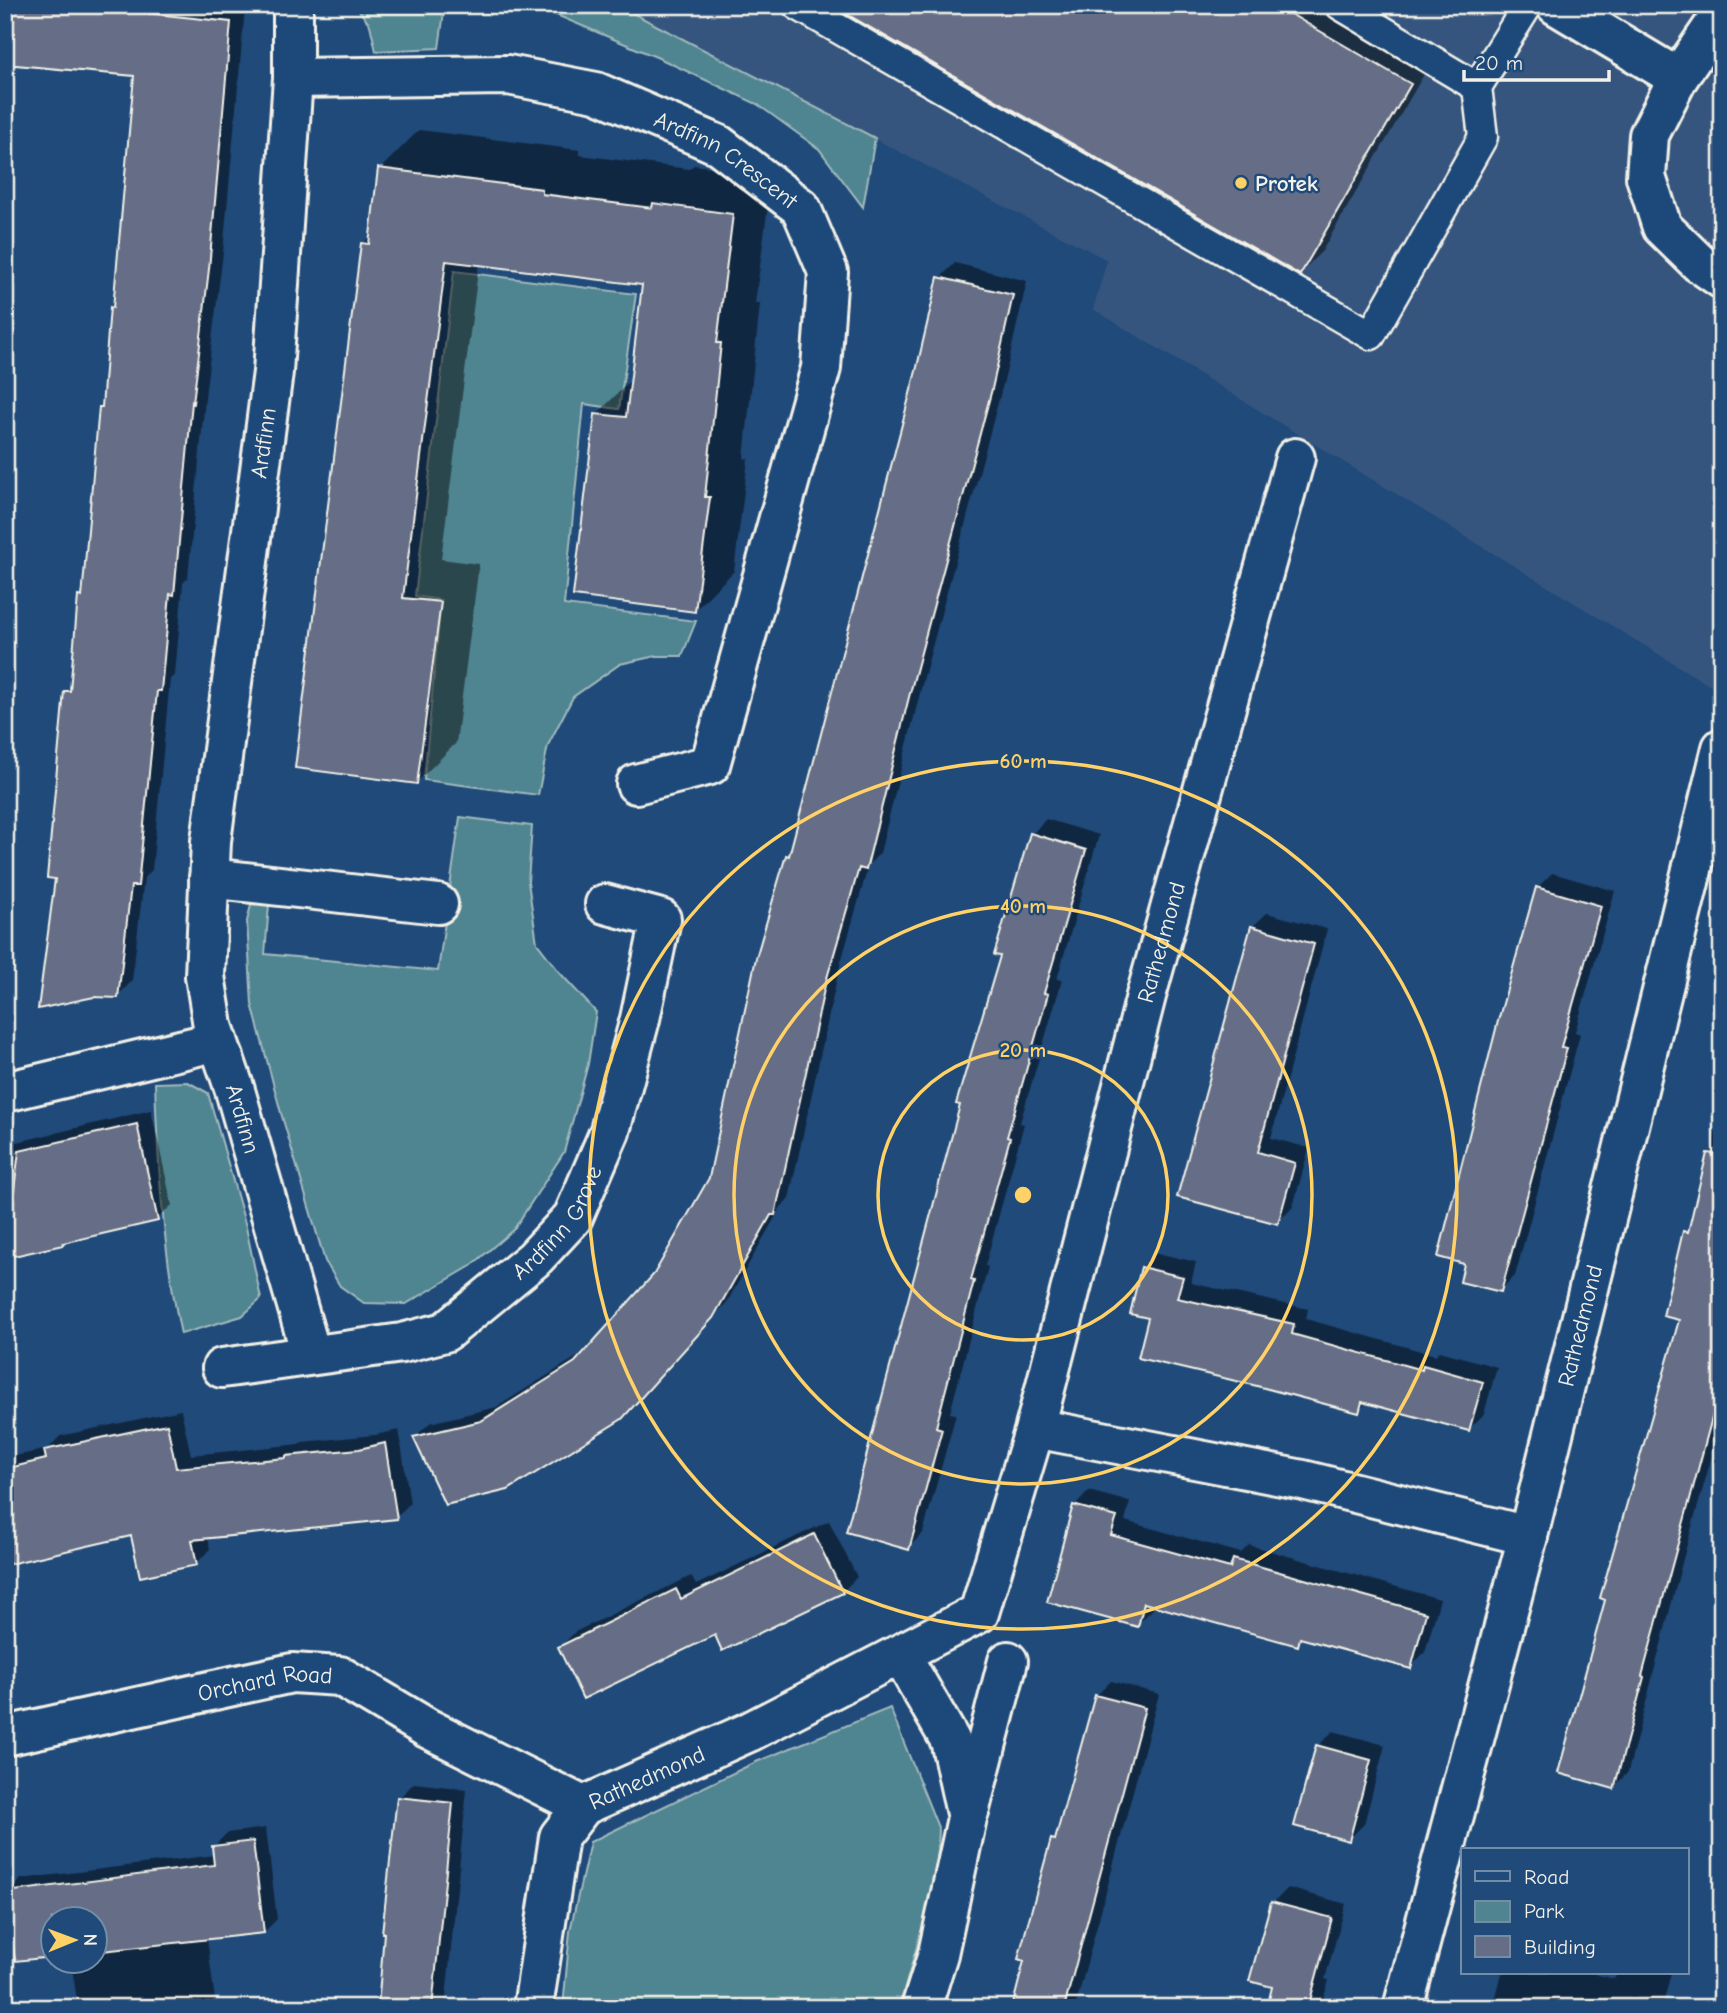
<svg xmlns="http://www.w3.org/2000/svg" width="1727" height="2013" font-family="'Comic Neue',sans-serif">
	<rect width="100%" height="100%" fill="#1f4a7a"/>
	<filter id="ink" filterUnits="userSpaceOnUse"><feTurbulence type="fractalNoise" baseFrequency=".0143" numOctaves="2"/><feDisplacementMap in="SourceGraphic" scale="14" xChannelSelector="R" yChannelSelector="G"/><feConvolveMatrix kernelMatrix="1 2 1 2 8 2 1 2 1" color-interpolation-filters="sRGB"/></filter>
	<g filter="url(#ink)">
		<path fill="#34557e" d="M 617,5 L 1722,5 L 1722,693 L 1093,309 L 1107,260 Z"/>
		<path fill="#508491" stroke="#a2babc" stroke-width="2" d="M 355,5 L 617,5 L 875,138 L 863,207 L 819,149 L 757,104 L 661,59 L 554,14 L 444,12 L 439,48 L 376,51 L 370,25 Z
			M 454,271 L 636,294 L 619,409 L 584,404 L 564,605 L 696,621 L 682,656 L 656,656 L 620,664 L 573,697 L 548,745 L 538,795 L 424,780 L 441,600 L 415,596 Z
			M 460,817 L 532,826 L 528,882 L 537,943 L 561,974 L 596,1012 L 588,1064 L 564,1152 L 514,1229 L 471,1266 L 406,1304 L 364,1303 L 340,1286 L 325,1261 L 281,1113 L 252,1004 L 247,921 L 252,901 L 269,905 L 265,954 L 438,971 Z
			M 188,1082 L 208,1093 L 246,1227 L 261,1299 L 242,1316 L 181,1334 C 163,1252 158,1166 155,1083 Z
			M 890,1708 L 939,1830 L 936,1880 L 899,2008 L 563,2008 L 570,1931 L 590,1842 L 756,1762 Z"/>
		<path fill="#0007" d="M 5,5 L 221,5 L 245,8 L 223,253 L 206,388 L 188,578 L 183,583 L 175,675 L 170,679 L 152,870 L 144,878 L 132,981 L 117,996 L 57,877 L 66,692 L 72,686 L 79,597 L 84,592 L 101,407 L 104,404 L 112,308 L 115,305 L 136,75 L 5,62 Z
			M 832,5 L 1334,5 L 1431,62 L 1322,251 L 1300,273 Z
			M 419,130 L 580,150 L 580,155 L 689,169 L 694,165 L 772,175 L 755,304 L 760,304 L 744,458 L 748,459 L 734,571 L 695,610 L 597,414 L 632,379 L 644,284 L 479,263 L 441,559 L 479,564 L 456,743 L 417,782 L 363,244 L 371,235 L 380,169 Z
			M 955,263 L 1027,281 L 1006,373 L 923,681 L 880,853 L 869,864 L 839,969 L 789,1199 L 781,1207 L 727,1302 L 636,1402 L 415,1437 L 430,1423 L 497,1407 L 588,1350 L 656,1275 L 710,1178 L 788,856 L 792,853 L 919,368 L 940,278 Z
			M 1046,819 L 1099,835 L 1057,979 L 1062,980 L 1020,1123 L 1024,1124 L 985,1266 L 988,1267 L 950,1413 L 956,1414 L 923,1533 L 908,1548 L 1002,955 L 1032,834 Z
			M 1552,873 L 1615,891 L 1575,1032 L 1580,1034 L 1515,1276 L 1500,1290 L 1466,1262 L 1537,888 Z
			M 1267,913 L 1327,929 L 1271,1138 L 1309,1148 L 1293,1207 L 1278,1222 L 1179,1195 L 1252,927 Z
			M 5,997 L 10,1019 L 5,1023 Z
			M 1722,1107 L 1722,1420 L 1683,1559 L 1628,1772 L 1614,1787 L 1682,1319 L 1685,1232 L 1692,1225 Z
			M 151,1110 L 172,1205 L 157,1219 L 66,1240 L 62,1244 L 5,1258 L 5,1145 Z
			M 1157,1253 L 1196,1262 L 1191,1283 L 1308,1309 L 1306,1319 L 1435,1355 L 1440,1351 L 1497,1367 L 1484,1414 L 1469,1429 L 1368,1401 L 1358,1412 L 1150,1317 L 1142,1268 Z
			M 181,1410 L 191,1455 L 300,1444 L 302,1442 L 375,1435 L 399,1430 L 410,1503 L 396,1518 L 208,1537 L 210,1549 L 196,1564 L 133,1534 L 5,1563 L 5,1462 L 10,1457 L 48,1449 L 60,1436 Z
			M 1089,1491 L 1130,1502 L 1125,1521 L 1241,1553 L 1249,1545 L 1440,1599 L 1425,1652 L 1410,1667 L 1304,1637 L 1297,1644 L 1154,1604 L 1152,1610 L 1137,1625 L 1075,1506 Z
			M 829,1521 L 857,1577 L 842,1592 L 560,1647 L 575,1632 L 691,1576 L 696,1585 Z
			M 1111,1681 L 1159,1694 L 1075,2008 L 1013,2008 L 1052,1840 L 1059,1833 L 1096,1696 Z
			M 1333,1731 L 1385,1745 L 1364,1824 L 1349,1839 L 1318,1746 Z
			M 414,1783 L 467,1789 L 445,2008 L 379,2008 L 399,1798 Z
			M 266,1828 L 277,1919 L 264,1932 L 207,1938 L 216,2008 L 78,2008 L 71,1960 L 94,1960 L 94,1918 L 52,1918 L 52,1955 L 16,1959 L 8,1892 L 21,1879 L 215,1855 L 214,1846 L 227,1833 Z
			M 1288,1888 L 1346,1904 L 1325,1979 L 1329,1980 L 1321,2008 L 1269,2008 L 1274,1986 L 1273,1903 Z
			M 1502,1973 L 1591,1973 L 1614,1979 L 1618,1973 L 1671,1973 L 1662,2008 L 1493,2008 Z"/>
		<path fill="#656e86" stroke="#f4f1e8" stroke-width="2" d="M 8,5 L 70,5 L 231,22 L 209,269 L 193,403 L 192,402 L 174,595 L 170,594 L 161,691 L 157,691 L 138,886 L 131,886 L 118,998 L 94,997 L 38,1009 L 55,879 L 47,878 L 64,691 L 70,691 L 78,596 L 82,597 L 99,407 L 102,407 L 110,307 L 113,308 L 134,76 L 5,64 Z
			M 831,5 L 1275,5 L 1411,84 L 1300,275 Z
			M 378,168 L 542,189 L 542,194 L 652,208 L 653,203 L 733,214 L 717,343 L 721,343 L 705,497 L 710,497 L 695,612 L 573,596 L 595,414 L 626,417 L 642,285 L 446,261 L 403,598 L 441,602 L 417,784 L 295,768 L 361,243 L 369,244 Z
			M 938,277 L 1013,295 L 992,389 L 909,697 L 866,870 L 859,868 L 825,985 L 775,1215 L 771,1215 L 713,1318 L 622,1419 L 508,1490 L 445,1505 L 413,1437 L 481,1421 L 575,1362 L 654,1274 L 709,1178 L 756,958 L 786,855 L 789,856 L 806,791 L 917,367 Z
			M 1030,833 L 1086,850 L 1044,993 L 1048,994 L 1007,1137 L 1010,1138 L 971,1280 L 974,1281 L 936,1427 L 942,1429 L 909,1550 L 846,1532 L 960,1105 L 956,1104 L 1000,956 L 994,955 Z
			M 1536,887 L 1601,906 L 1561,1047 L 1567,1048 L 1501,1292 L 1460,1282 L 1464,1264 L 1438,1257 L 1498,1021 Z
			M 1251,926 L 1314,944 L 1258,1152 L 1295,1163 L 1278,1224 L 1177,1197 Z
			M 137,1124 L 158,1221 L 63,1243 L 63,1245 L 5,1258 L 19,1151 Z
			M 1707,1153 L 1722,1155 L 1722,1381 L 1642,1676 L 1644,1677 L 1614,1789 L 1558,1773 L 1605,1600 L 1600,1598 L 1679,1320 L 1663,1316 L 1683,1231 L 1688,1232 Z
			M 1141,1267 L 1183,1277 L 1177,1298 L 1294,1324 L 1292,1334 L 1422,1370 L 1423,1365 L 1483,1382 L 1469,1431 L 1362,1402 L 1359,1413 L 1253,1385 L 1138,1358 L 1148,1318 L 1130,1314 Z
			M 167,1424 L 176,1468 L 286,1458 L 286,1456 L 359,1449 L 385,1443 L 397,1519 L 192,1540 L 197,1565 L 140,1577 L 131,1536 L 5,1565 L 5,1469 L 46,1459 L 44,1450 Z
			M 1073,1505 L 1117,1517 L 1111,1535 L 1230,1568 L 1233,1559 L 1426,1613 L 1411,1669 L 1300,1638 L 1298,1646 L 1144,1603 L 1138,1627 L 1047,1602 Z
			M 814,1534 L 843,1593 L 722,1651 L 715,1635 L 583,1699 L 558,1647 L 676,1589 L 681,1599 Z
			M 1095,1695 L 1145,1708 L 1064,2008 L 1012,2008 L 1024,1961 L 1018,1959 L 1051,1839 L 1055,1840 Z
			M 1316,1745 L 1371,1760 L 1349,1841 L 1294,1826 Z
			M 397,1797 L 453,1803 L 432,2008 L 378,2008 L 384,1933 L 382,1933 Z
			M 253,1841 L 264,1933 L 94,1952 L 94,1919 L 52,1919 L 52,1957 L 15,1961 L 6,1892 L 214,1865 L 212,1846 Z
			M 1271,1902 L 1332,1918 L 1308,2008 L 1267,2008 L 1272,1987 L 1249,1981 Z"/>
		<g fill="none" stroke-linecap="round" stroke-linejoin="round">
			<g stroke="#f4f1e8" stroke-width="33">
				<path id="service" d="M 797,5 L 1371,335 L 1483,137 L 1477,87 L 1528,5
					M 1340,5 L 1477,87"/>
			</g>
			<g stroke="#f4f1e8" stroke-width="44">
				<g id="minor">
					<path id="s1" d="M 293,5 L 293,78 L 273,372 L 211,841 L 205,976 L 213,1026 L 234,1087 L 311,1354"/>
					<path d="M 1556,5 L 1678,78"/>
					<path d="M 1722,14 L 1678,78 L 1649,135 L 1646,177 L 1662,227 L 1699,263 L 1722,279"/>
					<path id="s2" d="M 293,78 L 508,75 L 596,92 L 719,145 L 801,208 L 828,272 L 821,368 L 710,765 L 636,784"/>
					<path d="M 209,878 L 438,904"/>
					<path d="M 5,1092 L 218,1041"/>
					<path id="s3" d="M 222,1368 L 402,1343 L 445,1332 L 534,1259 L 573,1217 L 610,1131 L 640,1019 L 661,919 L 605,904"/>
					<path d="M 1035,1428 L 1303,1480 L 1528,1536"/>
					<path d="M 901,1655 L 950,1740 L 967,1818 L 938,1954 L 921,2008"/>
					<path id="s4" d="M 5,1736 L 292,1673 L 340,1676 L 427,1728 L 583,1806"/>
					<path d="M 969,1812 L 1008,1661"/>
					<path id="s5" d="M 533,2008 L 559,1837 L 583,1806 L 749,1732 L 979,1613 L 1035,1428 L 1146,996 L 1295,458"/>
					<path id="s6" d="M 1403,2008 L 1528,1536 L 1722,748"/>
				</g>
			</g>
			<use href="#service" stroke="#1f4a7a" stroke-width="28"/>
			<use href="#minor" stroke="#1f4a7a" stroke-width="38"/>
		</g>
	</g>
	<g fill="none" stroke="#ffd166" stroke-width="3.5">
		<circle cx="1023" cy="1195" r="145"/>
		<circle cx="1023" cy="1195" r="289"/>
		<circle cx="1023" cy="1195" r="434"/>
	</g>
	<circle fill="#ffd166" stroke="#1f4a7a" stroke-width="2.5" cx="1241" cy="183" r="7"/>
	<g text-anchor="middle" stroke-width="5" stroke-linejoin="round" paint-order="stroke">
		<g font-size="23" fill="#f4f1e8" stroke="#1f4a7a">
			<text dy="8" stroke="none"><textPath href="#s2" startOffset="452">Ardfinn Crescent</textPath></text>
			<text transform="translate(263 443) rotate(-82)" y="8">Ardfinn</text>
			<text dy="8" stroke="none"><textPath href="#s5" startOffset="1348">Rathedmond</textPath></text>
			<text dy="8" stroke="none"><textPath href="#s1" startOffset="1124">Ardfinn</textPath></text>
			<text dy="8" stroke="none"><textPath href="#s3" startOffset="385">Ardfinn Grove</textPath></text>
			<text dy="8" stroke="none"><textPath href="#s6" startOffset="705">Rathedmond</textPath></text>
			<text dy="8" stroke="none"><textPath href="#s4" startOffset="266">Orchard Road</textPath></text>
			<text dy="8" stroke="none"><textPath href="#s5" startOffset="282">Rathedmond</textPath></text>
		</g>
		<g font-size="23" font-weight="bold" fill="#f4f1e8" stroke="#1f4a7a" text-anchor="start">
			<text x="1255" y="191">Protek</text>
		</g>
	</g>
	<circle cx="1023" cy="1195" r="10" fill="#ffd166" stroke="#1f4a7a" stroke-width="3.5"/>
	<g font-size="21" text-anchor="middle" font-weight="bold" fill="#ffd166" stroke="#1f4a7a" stroke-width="5" stroke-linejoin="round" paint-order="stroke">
		<text x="1023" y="768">60 m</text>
		<text x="1023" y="913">40 m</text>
		<text x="1023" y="1057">20 m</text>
	</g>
	<rect width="1727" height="2013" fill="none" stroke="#1f4a7a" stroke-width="28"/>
	<rect x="14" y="14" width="1699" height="1985" fill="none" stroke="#f4f1e8" stroke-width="2.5" filter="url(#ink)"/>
	<rect x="1461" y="1848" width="228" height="126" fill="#1f4a7a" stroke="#748da6" stroke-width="2"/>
	<rect x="1475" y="1871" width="35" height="10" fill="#1f4a7a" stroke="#748da6" stroke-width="2"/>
	<text x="1524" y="1884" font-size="21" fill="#f4f1e8">Road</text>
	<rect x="1475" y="1901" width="35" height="21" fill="#508491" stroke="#748da6" stroke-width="2"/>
	<text x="1524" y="1918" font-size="21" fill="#f4f1e8">Park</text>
	<rect x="1475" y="1936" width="35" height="21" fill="#656e86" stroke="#748da6" stroke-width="2"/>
	<text x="1524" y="1954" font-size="21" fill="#f4f1e8">Building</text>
	<g transform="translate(74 1940) rotate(89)"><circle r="33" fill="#1f4a7a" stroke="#748da6" stroke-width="2"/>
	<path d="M0-5L12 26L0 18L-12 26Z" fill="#ffd166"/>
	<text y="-10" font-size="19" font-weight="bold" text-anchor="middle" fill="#f4f1e8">N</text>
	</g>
	<path d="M1464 70v10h145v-10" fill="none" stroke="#f4f1e8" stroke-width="3.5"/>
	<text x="1475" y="70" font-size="21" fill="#f4f1e8" stroke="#1f4a7a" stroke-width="5" paint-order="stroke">20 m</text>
</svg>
